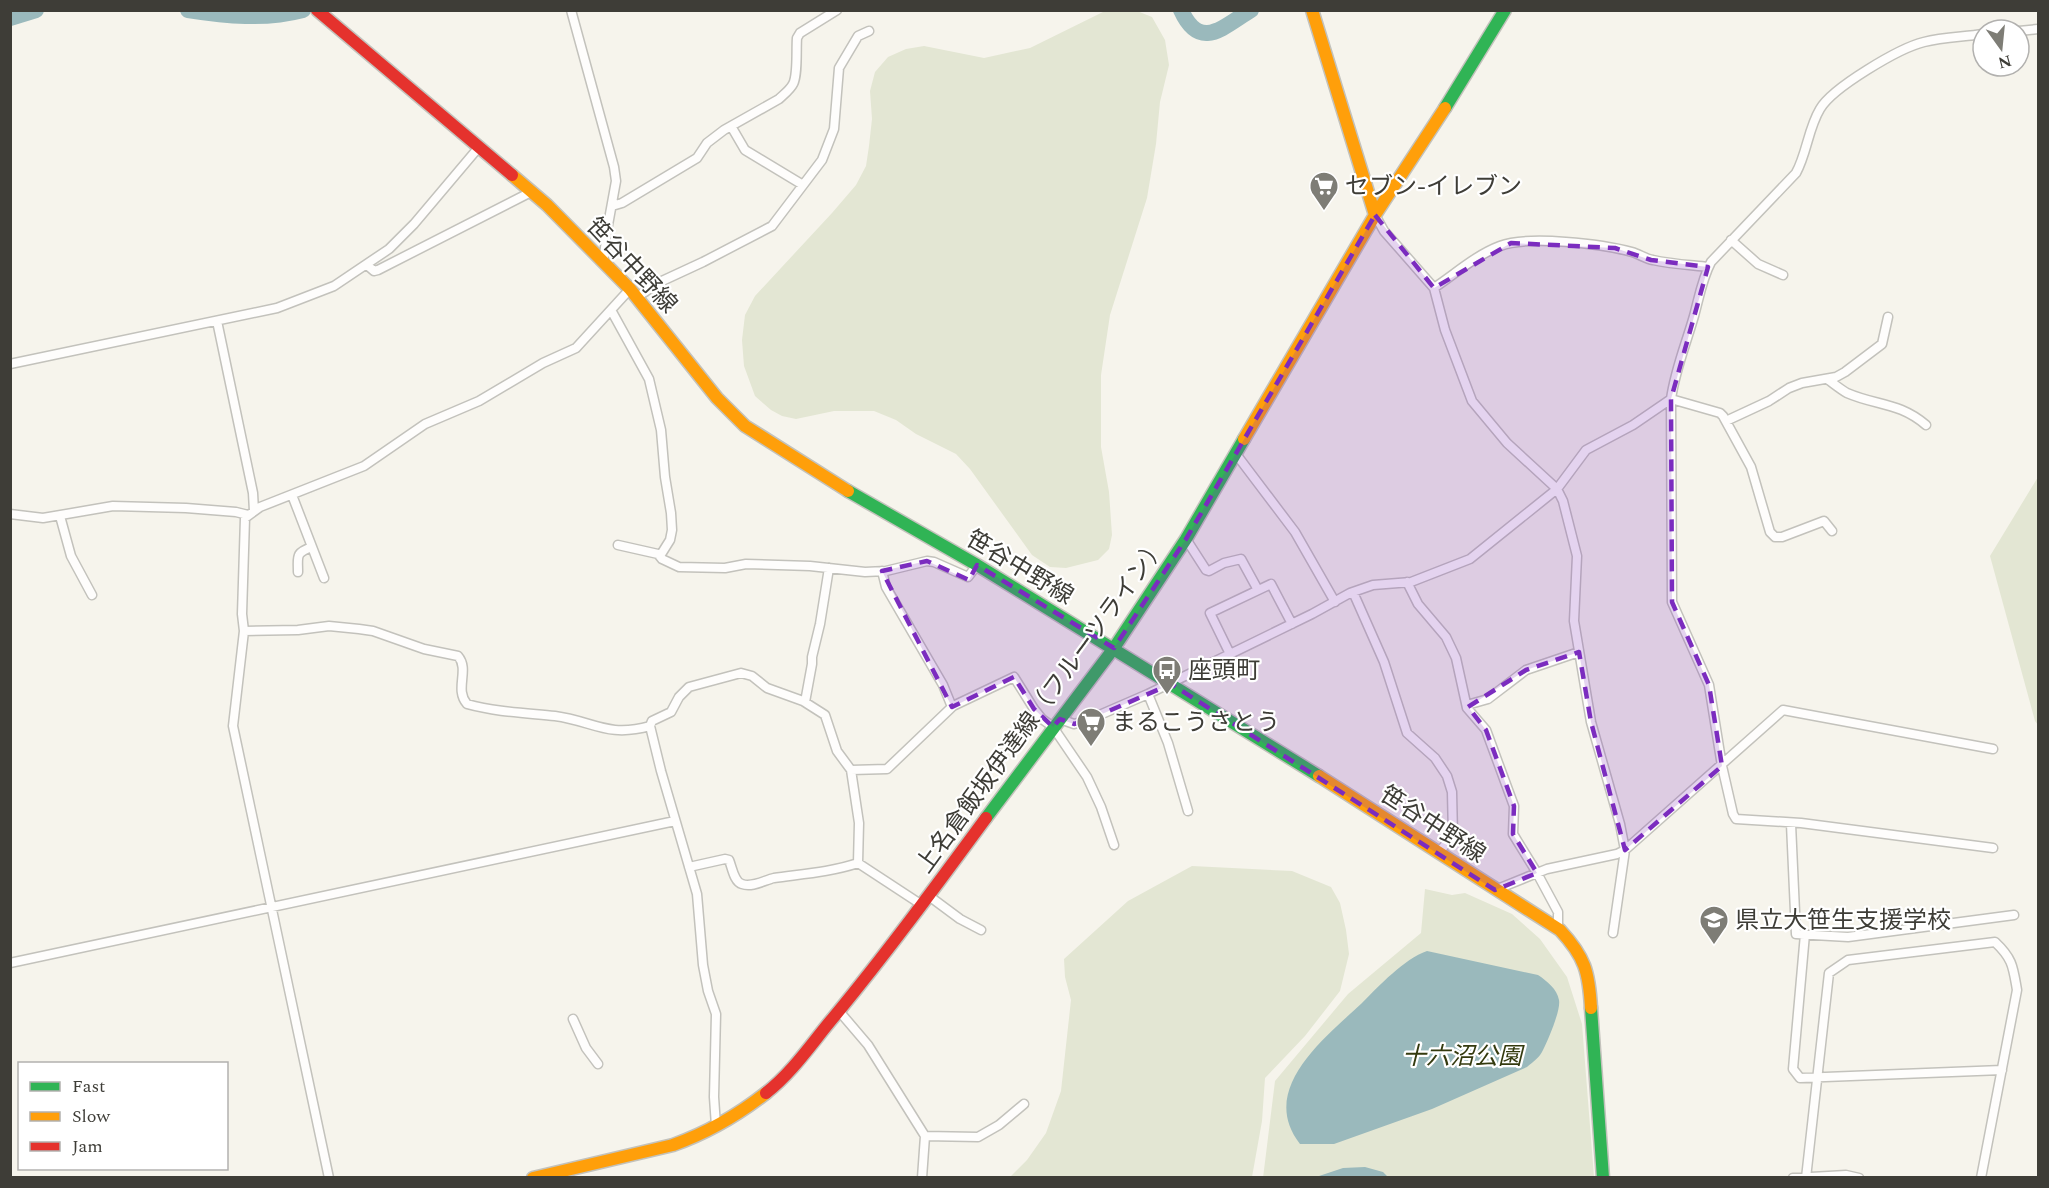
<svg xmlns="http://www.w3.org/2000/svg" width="2049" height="1188" font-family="Spectral,'Noto Sans JP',serif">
	<rect width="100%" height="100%" fill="#f6f4ec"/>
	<path fill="#e3e6d3" d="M 1105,11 L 1137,11 L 1152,17 L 1165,40 L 1169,65 L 1160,102 L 1156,144 L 1147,198 L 1110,315 L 1101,375 L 1101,447 L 1109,492 L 1112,535 L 1109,549 L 1098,560 L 1066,568 L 1050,567 L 1032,555 L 970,469 L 956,454 L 916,434 L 896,420 L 874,411 L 834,411 L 796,419 L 782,416 L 771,410 L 755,396 L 744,366 L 742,340 L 745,315 L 755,296 L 832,213 L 856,185 L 866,166 L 869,146 L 872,119 L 870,91 L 875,72 L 888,57 L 906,49 L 924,46 L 984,58 L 1030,48 Z
		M 2038,477 L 2038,725 L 2035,721 L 1990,556 Z
		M 1192,866 L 1292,871 L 1331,887 L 1340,903 L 1346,930 L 1349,954 L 1340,991 L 1305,1036 L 1265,1078 L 1262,1121 L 1252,1177 L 1010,1177 L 1027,1160 L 1046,1133 L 1061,1091 L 1071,1000 L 1065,977 L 1064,959 L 1128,901 Z
		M 1425,889 L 1452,895 L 1465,893 L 1512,914 L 1540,939 L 1567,977 L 1582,1024 L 1594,1177 L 1263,1178 L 1275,1081 L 1348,994 L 1421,933 Z"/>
	<path fill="#9ab9bc" d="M 1427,951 L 1538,975 C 1547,981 1557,989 1559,1000 C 1561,1010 1548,1040 1543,1050 C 1540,1057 1533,1062 1527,1067 L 1432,1109 L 1334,1144 L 1300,1144 C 1257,1089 1326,1037 1362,1003 C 1379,986 1404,959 1427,951 Z
		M 1365,1167 L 1383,1172 L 1388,1177 L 1316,1177 L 1343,1168 Z"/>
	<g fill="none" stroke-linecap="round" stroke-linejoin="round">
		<path stroke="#9ab9bc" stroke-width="16" d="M 188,10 C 226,16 265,20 303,10
			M 1181,10 C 1200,52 1223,27 1251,10
			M 10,18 L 36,10"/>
		<g stroke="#c3c2bc" stroke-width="11">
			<path id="street" d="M 571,10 L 614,167 L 616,181 L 608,225 L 603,263
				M 2019,31 L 2038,29
				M 731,126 L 745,150 L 803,185
				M 612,206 L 622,203 L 697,158 L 707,143 L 724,130 L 779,99 C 783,95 790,90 793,84 C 798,75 796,50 797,38 L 800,33 L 837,10
				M 1375,215 L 1384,231 L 1434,288 L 1445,330 L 1472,401 L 1507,443 L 1557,489 L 1563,501 L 1577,556 L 1574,621 L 1591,722 L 1620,824 L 1625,850 L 1613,933
				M 1731,240 L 1758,264 L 1783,275
				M 367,265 L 374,271 L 378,270 L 531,192
				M 1434,288 C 1455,274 1476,255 1500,246 C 1528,235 1603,244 1632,252 C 1639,254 1646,259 1653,260 C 1671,264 1690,265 1708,267
				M 637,297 L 662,281 L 703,262 L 772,226 L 822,160 L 834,129 L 839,68 L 858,36 L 869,31
				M 611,310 L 649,379 L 661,430 L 665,477 L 671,513 L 672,530 L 670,540 L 660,556
				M 217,321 L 253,493 L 254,511
				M 10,364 L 277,308 L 334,286 L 389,249 L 414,224 L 479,147
				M 1827,379 C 1833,383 1840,389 1847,393 C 1877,406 1899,402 1926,425
				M 1726,421 L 1769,401 L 1789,388 L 1802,383 L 1836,377 L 1845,372 L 1882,344 L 1888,317
				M 1236,454 L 1295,532 L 1335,602
				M 292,495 L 324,578
				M 10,514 L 43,518 L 113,506 L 186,508 L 236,512 L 248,515
				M 60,516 L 71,556 L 92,595
				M 1832,531 L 1824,521 L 1782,537 L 1775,537 L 1770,532 L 1751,467 L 1723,416 L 1720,413 L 1671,399 L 1672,602 L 1709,685 L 1722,766 L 1733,814 L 1736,819 L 1801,823 L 1993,848
				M 1186,539 L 1206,570 L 1209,571 L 1224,563 L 1241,559 L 1258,590
				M 618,545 L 658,554 L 662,559 L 679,567 L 725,568 L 746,564 L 810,566 L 865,572 L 886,571 L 927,561 L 934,562 L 968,577 L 977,565
				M 882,571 L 886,587 L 943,685 L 952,707
				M 298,572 C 298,556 295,553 312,547
				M 1407,582 L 1418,604 L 1446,637 L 1456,658 L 1467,708 L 1486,730 L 1514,806 L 1513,834 L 1537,873 L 1558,912 L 1558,929
				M 1353,592 L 1384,662 L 1407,733 L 1435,758 L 1447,776 L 1452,792 L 1453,836 L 1439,852
				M 244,631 L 298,630 L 329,626 L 359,629 L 373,631 L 424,649 L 458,656 C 470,670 454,689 467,704 C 496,712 525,713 555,716 C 593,721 607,738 650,726 L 661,771 L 697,894 L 703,965 L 708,991 L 716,1014 L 714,1097 L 716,1126
				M 1230,654 L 1210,613 L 1271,584 L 1292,624
				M 1148,694 L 1168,743 L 1188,811
				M 805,702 L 812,664 L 812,657 L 820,624 L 829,568
				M 1467,705 L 1488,699 L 1526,670 L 1579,652
				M 1060,719 L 1074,724 L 1088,720 L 1148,694 L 1312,614 L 1350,593 L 1373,585 L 1411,582 L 1470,559 L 1557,489 L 1586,450 L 1633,425 L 1671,399 C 1675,370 1686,344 1694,316 C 1699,298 1702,279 1711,262 L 1796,173 C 1807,153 1808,129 1820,109 C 1832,88 1899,48 1924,42 C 1943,37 1963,37 1983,34
				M 650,726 L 652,721 L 671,712 L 679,697 L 689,687 L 741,673 L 752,676 L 767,688 L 803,701 L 825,715 L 837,751 L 851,770 L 859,823 L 858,863 C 831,872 802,874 774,878 C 765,880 752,888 742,884 C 734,882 732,867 729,860 L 725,859 L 689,867
				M 851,770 L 887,769 L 953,706 L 1014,677 L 1034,709 L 1042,719 L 1053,727 L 1087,777 L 1101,807 L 1114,845
				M 1791,824 L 1796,934 L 1848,937 L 2014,915
				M 858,863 L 922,905
				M 1495,890 L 1547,869 L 1617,854 L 1625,850 L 1783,710 L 1993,749
				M 929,896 L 960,919 L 981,930
				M 1805,934 L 1793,1069 L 1800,1078 L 2002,1070
				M 10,963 L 675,821
				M 839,1011 L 868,1045 L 925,1136 L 978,1137 L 999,1125 L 1024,1104
				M 573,1019 L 586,1048 L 598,1064
				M 329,1178 L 233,726 L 244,631 L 242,614 L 245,518 L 260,507 L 364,466 L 425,424 L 479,401 L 543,363 L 576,348 L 630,289
				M 922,1178 L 925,1136
				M 1793,1178 L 1846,1175 L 1859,1178
				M 1806,1178 L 1829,973 L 1848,960 L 1995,942 C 2013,959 2013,967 2017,990 L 1981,1178"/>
		</g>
		<g stroke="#c3c2bc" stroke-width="15">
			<path id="fast" d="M 1445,108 L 1505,10
				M 848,491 L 977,565 L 1319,776
				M 986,818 L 1114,648 L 1186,539 L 1244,439
				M 1591,1008 L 1603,1178"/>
		</g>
		<g stroke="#c3c2bc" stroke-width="15">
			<path id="slow" d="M 1312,10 L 1375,215
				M 512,175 L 547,205 L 630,289 L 717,398 L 745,426 L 848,491
				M 1244,439 L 1375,215 L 1445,108
				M 1319,776 L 1560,930 C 1585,957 1589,972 1591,1008
				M 533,1178 L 673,1145 C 707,1133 738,1115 766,1093"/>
		</g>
		<g stroke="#c3c2bc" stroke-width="15">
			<path id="jam" d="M 317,10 L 512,175
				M 766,1093 C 792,1073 812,1043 833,1018 C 886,954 936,886 986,818"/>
		</g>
		<use href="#street" stroke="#fefdfc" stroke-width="8"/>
		<use href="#fast" stroke="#30b455" stroke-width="12"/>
		<use href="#slow" stroke="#ff9f0a" stroke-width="12"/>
		<use href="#jam" stroke="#e5322d" stroke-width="12"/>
	</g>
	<path fill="#7b2cbf" fill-opacity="0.2" stroke="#7b2cbf" stroke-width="4.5" stroke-dasharray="12 8" stroke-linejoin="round" d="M 1375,215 L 1434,288 L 1511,243 L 1615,248 L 1651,260 L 1708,267 L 1671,399 L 1672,602 L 1709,685 L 1722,766 L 1625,850 L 1591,722 L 1579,652 L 1526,670 L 1468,707 L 1486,730 L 1514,806 L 1513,834 L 1537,873 L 1495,890 L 1171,684 L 1088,720 L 1074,724 L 1060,719 L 1053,727 L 1034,709 L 1014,677 L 952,707 L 882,571 L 927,561 L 969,580 L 977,565 L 1114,648 L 1186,539 Z"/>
	<defs>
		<g id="supermarket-pin" transform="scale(1.5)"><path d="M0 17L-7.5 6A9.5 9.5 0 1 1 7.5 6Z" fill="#7e7d76" stroke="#fff"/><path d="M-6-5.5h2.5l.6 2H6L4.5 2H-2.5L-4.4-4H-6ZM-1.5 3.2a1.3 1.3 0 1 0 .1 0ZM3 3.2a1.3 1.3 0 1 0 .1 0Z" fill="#fff"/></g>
		<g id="bus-pin" transform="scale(1.5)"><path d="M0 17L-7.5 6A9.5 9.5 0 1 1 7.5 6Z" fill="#7e7d76" stroke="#fff"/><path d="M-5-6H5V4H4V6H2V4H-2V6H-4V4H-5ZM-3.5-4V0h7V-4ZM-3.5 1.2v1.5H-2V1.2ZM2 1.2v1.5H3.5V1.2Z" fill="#fff"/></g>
		<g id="school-pin" transform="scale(1.5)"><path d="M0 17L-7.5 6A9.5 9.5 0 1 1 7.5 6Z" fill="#7e7d76" stroke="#fff"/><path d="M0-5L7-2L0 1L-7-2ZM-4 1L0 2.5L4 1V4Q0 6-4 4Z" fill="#fff"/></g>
	</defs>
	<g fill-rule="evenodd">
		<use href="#supermarket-pin" x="1324" y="186"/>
		<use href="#bus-pin" x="1167" y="670"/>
		<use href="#supermarket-pin" x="1091" y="722"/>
		<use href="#school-pin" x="1714" y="920"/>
	</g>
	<g text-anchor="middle" stroke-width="4.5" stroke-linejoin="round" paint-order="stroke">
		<g font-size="24" fill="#3e3d37" stroke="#fff" text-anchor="start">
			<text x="1345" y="194">セブン-イレブン</text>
			<text x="1188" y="678">座頭町</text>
			<text x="1112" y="730">まるこうさとう</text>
			<text x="1735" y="928">県立大笹生支援学校</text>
		</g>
		<g font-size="24" fill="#3e3d37" stroke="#fff">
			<text transform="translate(632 265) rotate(47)" y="8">笹谷中野線</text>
			<text transform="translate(1020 567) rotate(31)" y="8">笹谷中野線</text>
			<text transform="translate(1041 705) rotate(-54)" y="8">上名倉飯坂伊達線（フルーツライン）</text>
			<text transform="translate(1433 824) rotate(33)" y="8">笹谷中野線</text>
		</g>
		<g font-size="24" font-style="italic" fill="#343a0e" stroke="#fff">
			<text x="1462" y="1064">十六沼公園</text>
		</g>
	</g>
	<rect width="2049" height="1188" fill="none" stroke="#3e3d37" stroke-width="24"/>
	<rect x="18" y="1062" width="210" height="108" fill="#ffffff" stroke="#b2b1af" stroke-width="1.5"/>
	<rect x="30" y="1082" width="30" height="9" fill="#30b455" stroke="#b2b1af" stroke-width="1.5"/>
	<text x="72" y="1092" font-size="18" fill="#3e3d37">Fast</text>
	<rect x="30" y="1112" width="30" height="9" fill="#ff9f0a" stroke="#b2b1af" stroke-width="1.5"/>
	<text x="72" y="1122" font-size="18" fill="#3e3d37">Slow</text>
	<rect x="30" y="1142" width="30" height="9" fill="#e5322d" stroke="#b2b1af" stroke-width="1.5"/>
	<text x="72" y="1152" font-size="18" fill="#3e3d37">Jam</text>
	<g transform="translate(2001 48) rotate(165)"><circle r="28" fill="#ffffff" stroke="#b2b1af" stroke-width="1.5"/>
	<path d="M0-4.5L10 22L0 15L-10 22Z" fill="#7e7d76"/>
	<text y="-9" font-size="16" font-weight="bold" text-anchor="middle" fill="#3e3d37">N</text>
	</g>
</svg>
